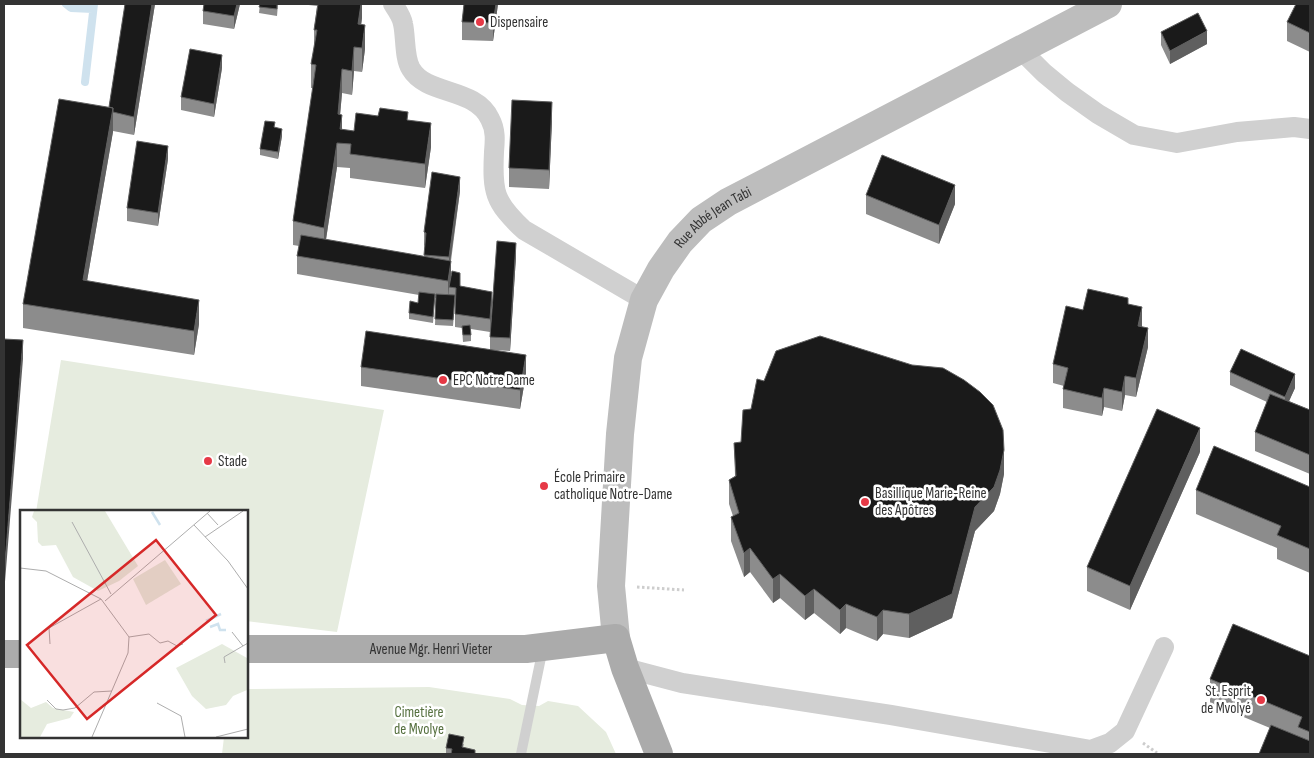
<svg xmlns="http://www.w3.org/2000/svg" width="1314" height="758" font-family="'Sofia Sans Condensed',sans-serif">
	<rect width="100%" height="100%" fill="#fff"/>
	<path fill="#e6ecdf" d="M 61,360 L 384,410 L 337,632 L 246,621 L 246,512 L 36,512 Z
		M 429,687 L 510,699 L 522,705 L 539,706 L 548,701 L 578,706 L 606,732 L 616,754 L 222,754 L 224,737 L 246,737 L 246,689 Z"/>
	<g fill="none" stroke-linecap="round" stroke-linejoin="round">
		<path stroke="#cfe2ee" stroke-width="8" d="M 66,4 L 71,8 L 93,9
			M 85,82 L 94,4"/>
		<path stroke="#cdcdcd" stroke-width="3" stroke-dasharray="2.5 2.5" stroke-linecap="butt" d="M 637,587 L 684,590
			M 1143,743 L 1157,753"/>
		<path stroke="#d0d0d0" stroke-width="10" d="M 521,754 L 543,648"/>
		<path stroke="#d0d0d0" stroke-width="20" d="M 393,4 C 397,10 402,17 403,24 C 406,37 404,58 411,69 C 427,96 475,87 490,119 C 496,130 495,141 494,152 C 492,192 494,202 524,230 L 644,300
			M 1021,50 L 1044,73 L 1067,92 L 1098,114 L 1134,135 L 1177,143 L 1237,132 L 1294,127 L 1310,129
			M 625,668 L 682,683 L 891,715 L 1091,750 L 1110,743 L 1125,731 L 1164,647"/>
		<path stroke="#bdbdbd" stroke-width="28" id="s1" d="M 616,638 L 611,586 L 620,434 L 628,358 L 644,300 L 661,269 L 680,242 L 701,220 L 728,202 L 1108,4"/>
		<g stroke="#ababab" stroke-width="28">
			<path id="s2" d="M 246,649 L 526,649 L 616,638 L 625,668 L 659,754"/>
			<path d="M 4,654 L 21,654"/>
		</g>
	</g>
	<path fill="#8c8c8c" d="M 125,4 L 155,4 L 134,135 L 113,131 L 87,281 L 199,324 L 194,355 L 23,328 L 23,304 L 109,107 Z
		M 200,4 L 240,4 L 234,29 L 203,24 L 203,11 L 204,4 Z
		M 260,4 L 278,4 L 277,16 L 259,13 Z
		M 300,4 L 362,4 L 362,18 L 361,25 L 365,49 L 362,72 L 354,71 L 352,95 L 342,93 L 340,115 L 342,130 L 354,131 L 408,120 L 431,147 L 425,188 L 350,178 L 350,168 L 337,167 L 326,240 L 424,257 L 425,246 L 424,245 L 424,232 L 460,191 L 451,261 L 451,276 L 460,286 L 492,292 L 490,332 L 471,329 L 471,341 L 463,342 L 462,328 L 455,327 L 455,301 L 453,326 L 435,325 L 436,298 L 435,298 L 433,323 L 409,319 L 409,313 L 418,303 L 419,295 L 297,274 L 297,256 L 299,246 L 293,245 L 293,221 L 313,88 L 311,88 L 311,64 L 314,50 L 314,30 L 317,6 Z
		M 464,4 L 498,4 L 493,41 L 462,40 L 462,22 Z
		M 1310,4 L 1310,52 L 1287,41 L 1287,22 Z
		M 1161,32 L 1207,44 L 1170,64 L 1161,45 Z
		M 222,68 L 214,117 L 181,110 L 181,97 Z
		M 552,120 L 549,189 L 509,187 L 509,168 Z
		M 275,128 L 282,136 L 278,159 L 260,155 L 260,149 Z
		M 168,159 L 158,226 L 127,221 L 127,208 Z
		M 866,195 L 955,204 L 939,244 L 866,214 Z
		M 516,256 L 510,351 L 494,350 L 526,374 L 520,409 L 361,386 L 361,367 L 490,350 L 490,337 Z
		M 1128,304 L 1142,327 L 1148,347 L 1136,397 L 1125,395 L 1122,411 L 1104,407 L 1102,416 L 1063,408 L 1063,389 L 1064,386 L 1053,383 L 1053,364 L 1083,310 Z
		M 1230,372 L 1295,388 L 1289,401 L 1310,410 L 1310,474 L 1255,451 L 1255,432 L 1267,402 L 1230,385 Z
		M 734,443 L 1004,474 L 1000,494 L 994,511 L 975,531 L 952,618 L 909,638 L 883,634 L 877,641 L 846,628 L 840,634 L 814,613 L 805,620 L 780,598 L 773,603 L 750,572 L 744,577 L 731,541 L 731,517 L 733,516 L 729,504 L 729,480 L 735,476 Z
		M 1200,452 L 1130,610 L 1087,591 L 1087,567 Z
		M 1310,487 L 1310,573 L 1277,559 L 1277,548 L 1196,514 L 1196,490 Z
		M 1310,656 L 1310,754 L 1270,728 L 1210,703 L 1210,679 Z
		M 464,744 L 463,747 L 475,754 L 446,754 L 446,748 Z"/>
	<path fill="#5f5f5f" d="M 152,4 L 155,4 L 134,135 L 134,117 Z
		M 237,4 L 240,4 L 234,29 L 234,16 Z
		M 361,4 L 362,4 L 362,18 L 358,48 L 358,24 Z
		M 496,4 L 498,4 L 493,41 L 493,23 Z
		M 365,25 L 365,49 L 362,72 L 362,48 Z
		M 1207,31 L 1207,44 L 1170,64 L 1170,51 Z
		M 354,47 L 354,71 L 352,95 L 352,71 Z
		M 222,55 L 222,68 L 214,117 L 214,104 Z
		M 342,69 L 342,93 L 338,138 L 338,114 Z
		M 552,102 L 552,120 L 549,189 L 549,170 Z
		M 113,108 L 113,132 L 83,304 L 83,280 Z
		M 342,115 L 342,139 L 340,129 Z
		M 431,123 L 431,147 L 425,188 L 425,164 Z
		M 282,129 L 282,136 L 278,159 L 278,152 Z
		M 337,143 L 337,167 L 324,252 L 324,228 Z
		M 168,146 L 168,159 L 158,226 L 158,213 Z
		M 460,177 L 460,191 L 449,270 L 449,257 Z
		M 955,185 L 955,204 L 939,244 L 939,225 Z
		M 516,243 L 516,256 L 510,351 L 510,338 Z
		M 451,261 L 451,280 L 449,287 L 448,300 L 448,281 Z
		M 492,292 L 492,305 L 490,332 L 490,319 Z
		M 199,300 L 199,324 L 194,355 L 194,331 Z
		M 1142,307 L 1142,326 L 1138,345 L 1138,326 Z
		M 1148,328 L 1148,347 L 1136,397 L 1136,378 Z
		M 23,340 L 23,359 L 4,594 L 4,575 Z
		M 526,355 L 526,374 L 520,409 L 520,390 Z
		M 1295,374 L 1295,388 L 1285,410 L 1285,397 Z
		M 1125,376 L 1125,395 L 1122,411 L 1122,392 Z
		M 1104,388 L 1104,407 L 1102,416 L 1102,398 Z
		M 1200,428 L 1200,452 L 1130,610 L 1130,586 Z
		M 1004,450 L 1004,474 L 1000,494 L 994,511 L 975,531 L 952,618 L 909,638 L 909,614 L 975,507 Z
		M 750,548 L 750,572 L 744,577 L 744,553 Z
		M 780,574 L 780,598 L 773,603 L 773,579 Z
		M 814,589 L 814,613 L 805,620 L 805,596 Z
		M 846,604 L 846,628 L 840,634 L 840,610 Z
		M 883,610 L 883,634 L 877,641 L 877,617 Z"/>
	<path fill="#1a1a1a" stroke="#5f5f5f" d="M 125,4 L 152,4 L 134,117 L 113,112 L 113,108 L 109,107 Z
		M 204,4 L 237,4 L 234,16 L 203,11 Z
		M 260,4 L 277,4 L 277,9 L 259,7 Z
		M 318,4 L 361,4 L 358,24 L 365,25 L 362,48 L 354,47 L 352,71 L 342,69 L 338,114 L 342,115 L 340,129 L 354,131 L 356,113 L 378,116 L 380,108 L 408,112 L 407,120 L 431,123 L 425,164 L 350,154 L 351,144 L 337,143 L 324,228 L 293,221 L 316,65 L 311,64 L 317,30 L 314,30 Z
		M 464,4 L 496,4 L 493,23 L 462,22 Z
		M 1296,4 L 1310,4 L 1310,33 L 1287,22 Z
		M 1198,13 L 1207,31 L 1170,51 L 1161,32 Z
		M 190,49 L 222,55 L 214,104 L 181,97 Z
		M 59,99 L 113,108 L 83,280 L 199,300 L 194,331 L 23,304 Z
		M 512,100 L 552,102 L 549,170 L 509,168 Z
		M 265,121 L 275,122 L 274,127 L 282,129 L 278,152 L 260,149 Z
		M 137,141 L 168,146 L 158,213 L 127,208 Z
		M 882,155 L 955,185 L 939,225 L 866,195 Z
		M 432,172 L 460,177 L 449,257 L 424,255 L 426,233 L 424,232 Z
		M 301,235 L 451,261 L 448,281 L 297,256 Z
		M 497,241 L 516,243 L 510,338 L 490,337 Z
		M 452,271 L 460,273 L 460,286 L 492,292 L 490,319 L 455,314 L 456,288 L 449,287 Z
		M 1088,289 L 1128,298 L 1128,304 L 1142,307 L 1138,326 L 1148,328 L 1136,378 L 1125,376 L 1122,392 L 1104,388 L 1102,398 L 1063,389 L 1068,368 L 1053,364 L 1066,306 L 1083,310 Z
		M 419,292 L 435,294 L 433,317 L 409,313 L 410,301 L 418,303 Z
		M 436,294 L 455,295 L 453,320 L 435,319 Z
		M 470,325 L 471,335 L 463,335 L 462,326 Z
		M 366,331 L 526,355 L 520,390 L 361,367 Z
		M 820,336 L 912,365 L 943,368 L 964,380 L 980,392 L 993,405 L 1003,430 L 1004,450 L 1000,470 L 994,487 L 975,507 L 952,594 L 909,614 L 883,610 L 877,617 L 846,604 L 840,610 L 814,589 L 805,596 L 780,574 L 773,579 L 750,548 L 744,553 L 731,517 L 739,513 L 729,480 L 736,476 L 734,443 L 741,442 L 743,410 L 751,409 L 757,379 L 764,381 L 776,351 Z
		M 4,339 L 23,340 L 4,575 Z
		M 1241,349 L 1295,374 L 1285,397 L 1230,372 Z
		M 1270,394 L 1310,410 L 1310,455 L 1255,432 Z
		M 1157,409 L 1200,428 L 1130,586 L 1087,567 Z
		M 1214,446 L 1310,487 L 1310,549 L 1277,535 L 1281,526 L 1196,490 Z
		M 1233,624 L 1310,656 L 1310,732 L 1298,727 L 1302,717 L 1210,679 Z
		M 1271,725 L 1310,741 L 1310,754 L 1259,754 Z
		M 449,734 L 464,737 L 462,747 L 475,750 L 475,754 L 451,754 L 452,749 L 446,748 Z"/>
	<g fill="#e63946" stroke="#fff" stroke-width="2">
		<circle cx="480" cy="22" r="5"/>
		<circle cx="443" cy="380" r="5"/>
		<circle cx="208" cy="461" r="5"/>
		<circle cx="544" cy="486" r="5"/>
		<circle cx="865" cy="502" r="5"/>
		<circle cx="1261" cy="700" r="5"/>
	</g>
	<g text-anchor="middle" stroke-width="5" stroke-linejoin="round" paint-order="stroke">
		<g font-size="15" fill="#333" stroke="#fff" text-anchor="start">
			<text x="490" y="27">Dispensaire</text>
			<text x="453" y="385">EPC Notre Dame</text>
			<text x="218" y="466">Stade</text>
			<text x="554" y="482">École Primaire<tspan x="554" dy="17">catholique Notre-Dame</tspan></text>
			<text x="875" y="498">Basillique Marie-Reine<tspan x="875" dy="17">des Apôtres</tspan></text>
			<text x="1251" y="696" text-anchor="end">St. Esprit<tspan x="1251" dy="17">de Mvolyé</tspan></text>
		</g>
		<g font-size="15" fill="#333" stroke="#fff">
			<text dy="5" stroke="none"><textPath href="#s1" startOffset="451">Rue Abbé Jean Tabi</textPath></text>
			<text dy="5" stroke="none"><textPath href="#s2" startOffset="185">Avenue Mgr. Henri Vieter</textPath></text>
		</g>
		<g font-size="15" fill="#56703f" stroke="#fff">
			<text x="419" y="717">Cimetière<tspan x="419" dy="17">de Mvolye</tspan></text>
		</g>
	</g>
	<g transform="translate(20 510)">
		<rect width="228" height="228" fill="#fff"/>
		<path d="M 14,1 L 85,1 L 118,56 L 99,71 L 78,81 L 53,67 L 36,35 L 22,36 L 18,32 L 17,12 L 12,7 ZM 145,50 L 161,74 L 126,95 L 113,69 ZM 202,134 L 227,148 L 227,180 L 213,186 L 206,195 L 186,199 L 172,186 L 156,158 ZM 0,189 L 11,198 L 26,192 L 33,198 L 54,202 L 50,208 L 27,214 L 20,227 L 0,227 Z" fill="#e6ecdf"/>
		<path fill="none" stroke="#cfe2ee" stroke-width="2.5" d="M 132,2 L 140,15M 186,111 L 201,104M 190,117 L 198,114 L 200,120 L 206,120"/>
		<path fill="none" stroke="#adadad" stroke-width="1" d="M 187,3 L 198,15M 52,12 L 91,84M 174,15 L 208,51 L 228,79M 185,27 L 223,1M 0,58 L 26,61 L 81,89 L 109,127 L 108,143 L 72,227M 85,91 L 190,1M 212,122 L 223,136M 109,127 L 129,124 L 140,133 L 148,131 L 157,136 L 163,134M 30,134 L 29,118 L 81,89M 205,153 L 204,147 L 228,133M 27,190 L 36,199 L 43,200 L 55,198 L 74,182 L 92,181M 137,193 L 161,206 L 165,227M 196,227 L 228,219"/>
		<path fill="#d62828" fill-opacity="0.15" stroke="#d62828" stroke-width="2.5" d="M 136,30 L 196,105 L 67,209 L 7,135 Z"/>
		<rect width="228" height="228" fill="none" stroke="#333" stroke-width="2.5"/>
	</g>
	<rect width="1314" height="758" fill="none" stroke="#333333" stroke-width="10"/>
</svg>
